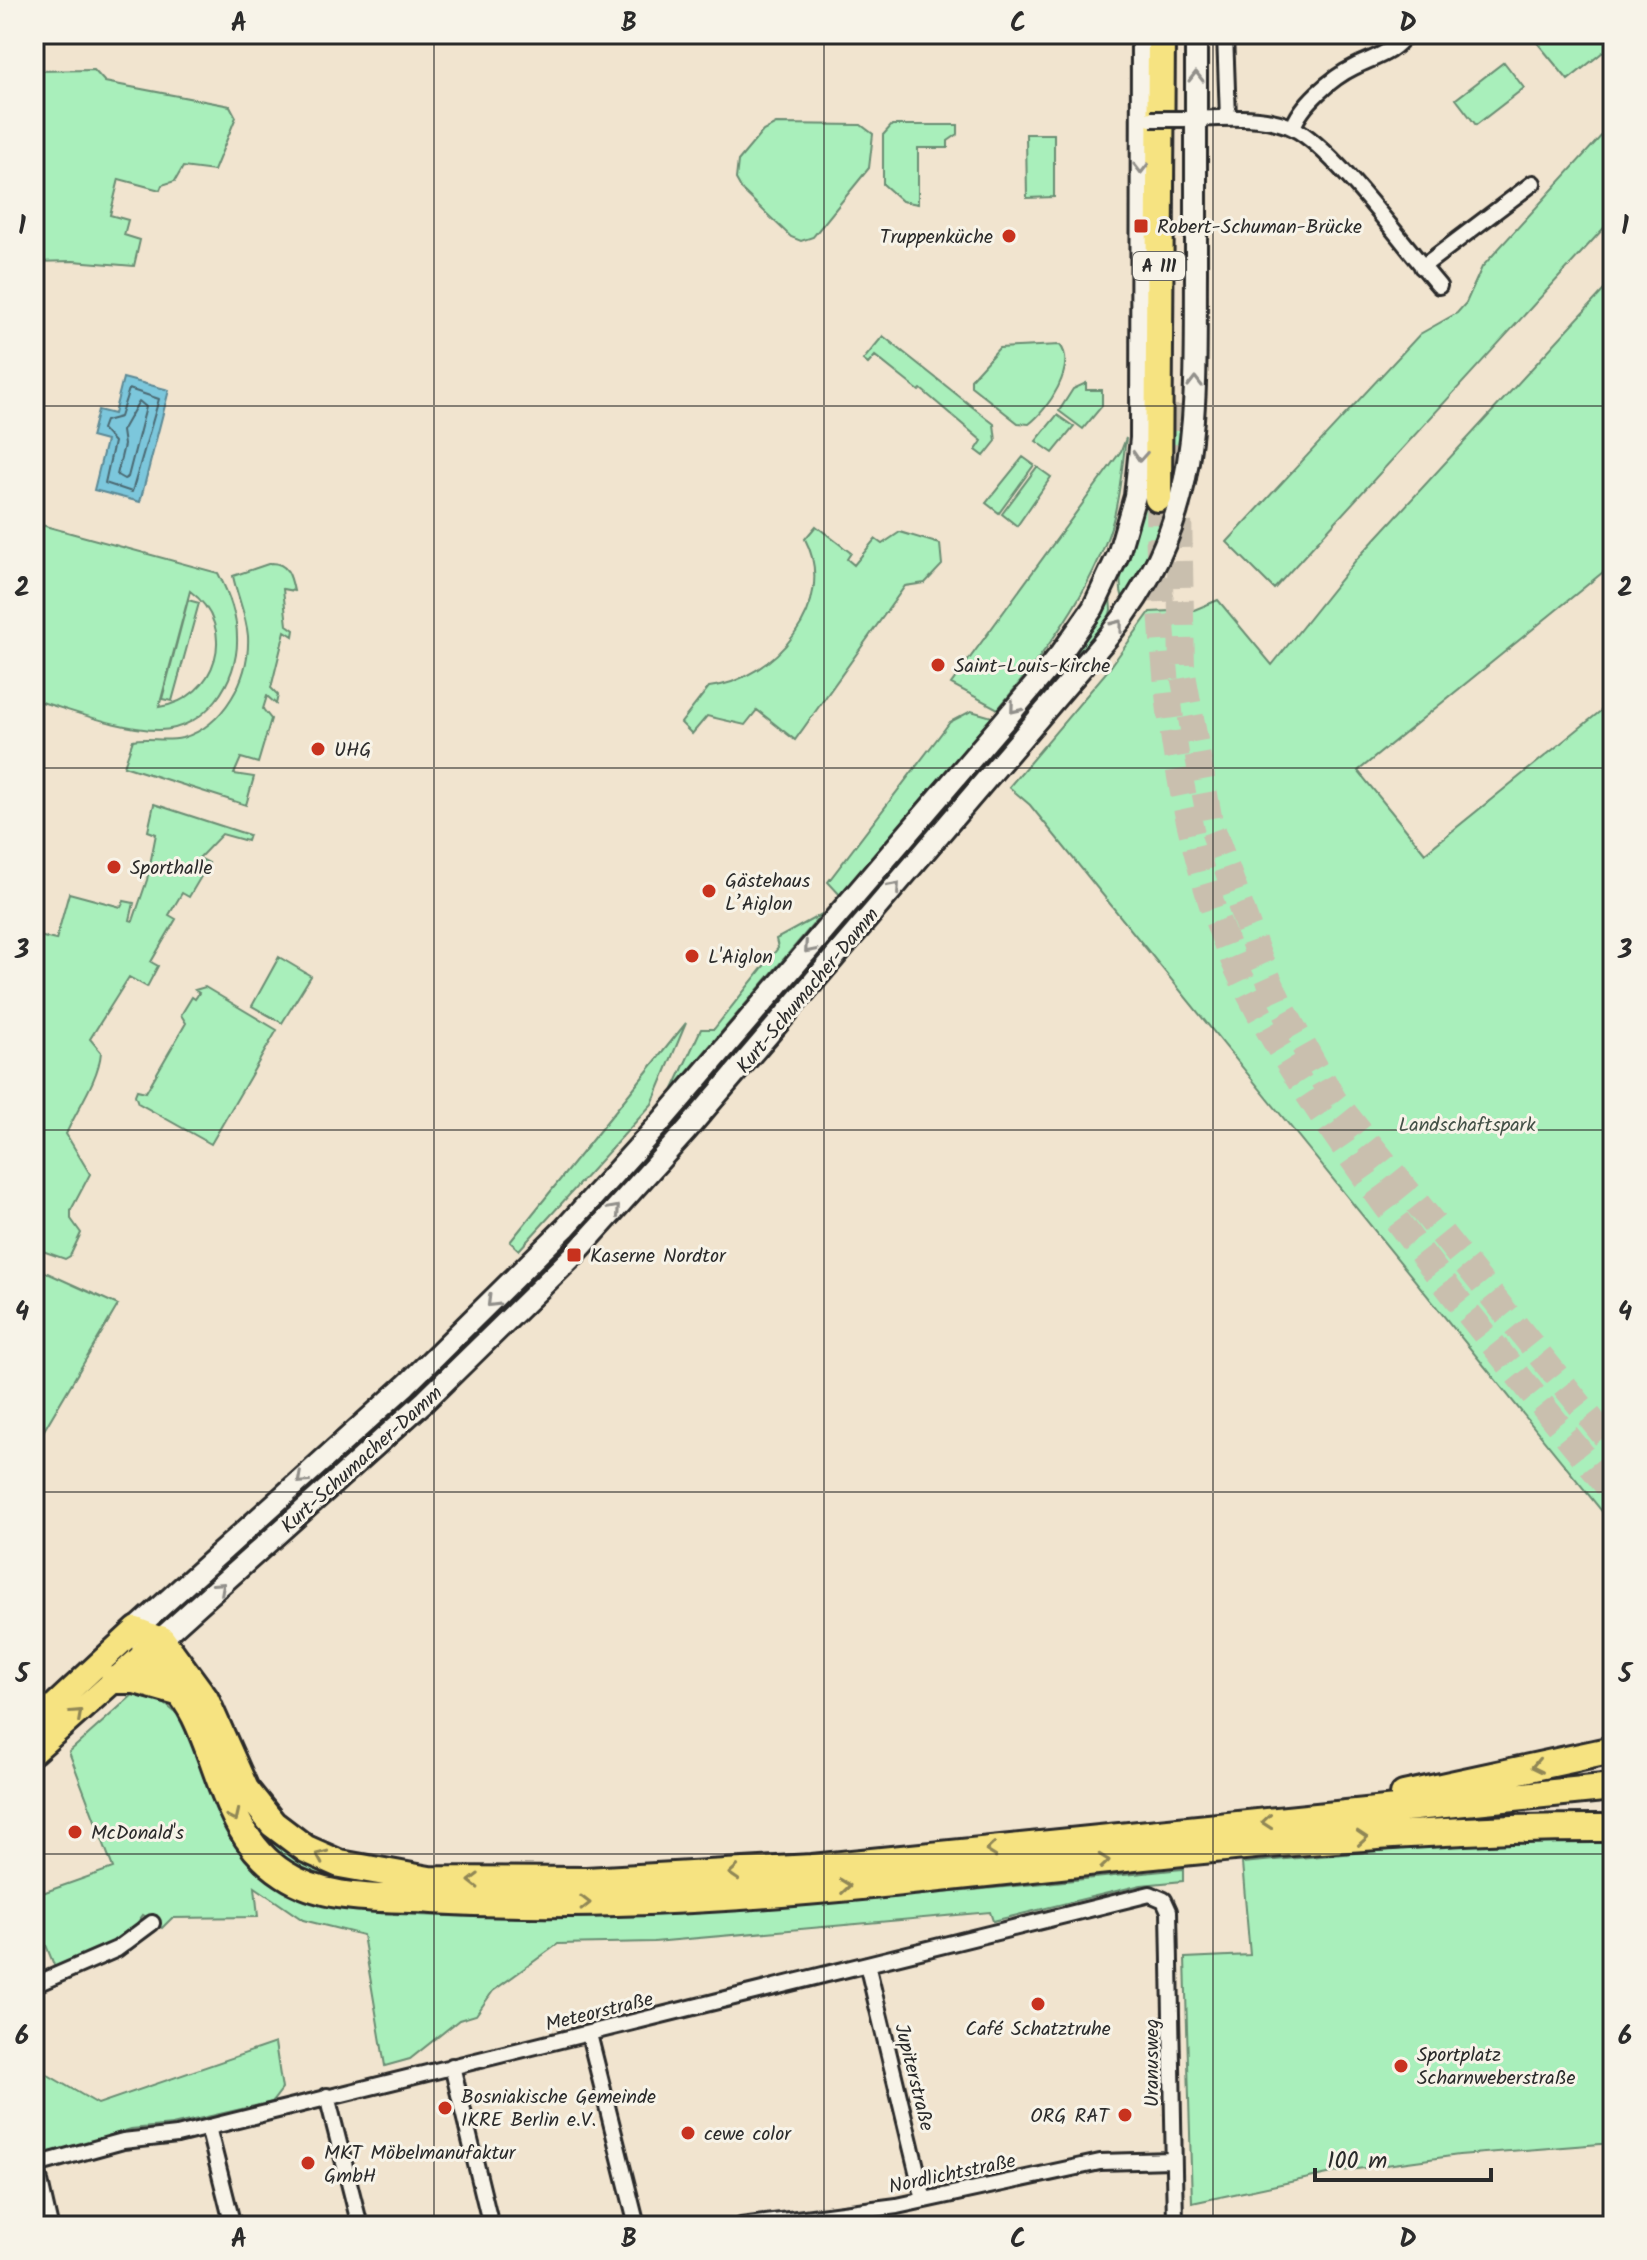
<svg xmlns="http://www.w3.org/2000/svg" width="1647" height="2260" font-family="Kalam,sans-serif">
	<rect width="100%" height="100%" fill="#f1e4cf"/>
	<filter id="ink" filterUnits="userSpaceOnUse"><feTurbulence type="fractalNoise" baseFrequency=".0125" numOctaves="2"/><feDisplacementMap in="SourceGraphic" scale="16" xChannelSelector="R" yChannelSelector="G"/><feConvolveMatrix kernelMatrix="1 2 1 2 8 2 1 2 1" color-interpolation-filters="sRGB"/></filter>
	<g filter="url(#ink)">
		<path fill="#a9efbb" stroke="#6a8d73" stroke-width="2" fill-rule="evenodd" d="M 1530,34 L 1613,34 L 1613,44 L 1568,80 Z
			M 1504,62 L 1524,88 L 1476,125 L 1456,99 Z
			M 94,70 L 105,82 L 230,106 L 236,117 L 214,171 L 183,167 L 175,181 L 162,185 L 160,190 L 119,179 L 110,215 L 128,220 L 124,235 L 140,240 L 134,266 L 73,261 L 34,262 L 34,71 Z
			M 1613,123 L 1613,218 L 1274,589 L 1227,542 L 1420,334 L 1457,313 L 1466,303 L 1482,267 Z
			M 776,124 L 861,125 L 873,134 L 869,168 L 813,237 L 801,241 L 791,237 L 742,190 L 736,179 L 738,161 L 763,131 Z
			M 892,125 L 958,125 L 958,134 L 948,141 L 948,148 L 918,148 L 918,204 L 902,201 L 883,184 L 883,135 Z
			M 1026,134 L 1054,134 L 1054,197 L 1027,198 Z
			M 1613,280 L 1613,564 L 1358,771 L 1425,853 L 1613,701 L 1613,1525 L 1030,805 L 1009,787 L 1109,669 L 1150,612 L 1194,610 L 1218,600 L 1272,665 L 1356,560 Z
			M 883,336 L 994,424 L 996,441 L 984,456 L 976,450 L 982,441 L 921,389 L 919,391 L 875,356 L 868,364 L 863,360 Z
			M 1060,345 C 1077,366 1048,410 1029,424 L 1018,423 L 971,386 L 971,379 L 999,348 Z
			M 1086,383 L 1086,390 L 1102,390 L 1102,406 L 1083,429 L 1059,411 L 1073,389 Z
			M 1167,406 L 1186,406 L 1182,465 L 1160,536 L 1123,599 C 1113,569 1134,528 1142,498 L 1168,498 Z
			M 1057,415 L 1074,427 L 1053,453 L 1036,441 Z
			M 1126,438 C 1122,467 1120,496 1112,524 C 1091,593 1044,654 998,709 L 951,684 L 1121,451 Z
			M 1023,457 L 1034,465 L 999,513 L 986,503 Z
			M 1037,467 L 1051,477 L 1017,526 L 1002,514 Z
			M 34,523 L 218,573 C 228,592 237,616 237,637 C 239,681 205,730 159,730 C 121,730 71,710 34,700 ZM 190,591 C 239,627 217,699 159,707 Z
			M 816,526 L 851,553 L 847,559 L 854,565 L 875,539 L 882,544 L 900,532 L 940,544 L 942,565 L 925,583 L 905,586 L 795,740 L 757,710 L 745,725 L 707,716 L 692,734 L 681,723 L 709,687 C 774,680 839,604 805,539 Z
			M 271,563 C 288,563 291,576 294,591 L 283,589 L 287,625 L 294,630 L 293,636 L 285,631 L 271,688 L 278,695 L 276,704 L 267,696 L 263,709 L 271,719 L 258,763 L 241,758 L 234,774 L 254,777 L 246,805 L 124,766 L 133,740 C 149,737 165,742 182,738 C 224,726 250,678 248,636 C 246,614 237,596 233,576 Z
			M 1110,597 L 1111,610 L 1107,624 L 1017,725 Z
			M 188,600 L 199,603 L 172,701 L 162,699 Z
			M 971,711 L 992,717 L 840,895 L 828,882 L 950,722 Z
			M 1005,733 L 1010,738 L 656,1151 L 548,1267 L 542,1262 Z
			M 154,804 L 249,835 L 247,841 L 222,834 L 199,858 L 209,863 L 189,897 L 182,893 L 169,915 L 176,919 L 151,962 L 158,966 L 147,987 L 129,977 L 90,1039 L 101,1052 C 99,1079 77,1109 66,1134 L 90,1174 L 71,1210 L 71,1219 L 81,1233 L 70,1256 L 65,1259 L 34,1248 L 34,935 L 56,940 L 69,893 L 121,907 L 124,901 L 134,903 L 130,920 L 133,921 L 147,880 L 156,834 L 148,831 Z
			M 822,914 L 673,1089 L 701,1029 L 714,1029 L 778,948 L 776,939 Z
			M 279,957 L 311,976 L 282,1023 L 252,1006 Z
			M 205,987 L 277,1030 L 211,1144 L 138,1103 L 135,1095 L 137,1090 L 146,1092 L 186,1023 L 181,1015 L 192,997 L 195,999 L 199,993 L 195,990 Z
			M 686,1023 L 652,1104 L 519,1250 L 510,1242 Z
			M 34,1267 L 118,1305 L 34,1447 Z
			M 519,1287 L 402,1410 L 174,1618 L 171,1615 L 228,1563 L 238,1548 Z
			M 136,1692 L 165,1704 L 182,1718 L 245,1851 L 394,1904 L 394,1914 C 658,1927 920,1895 1183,1869 L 1183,1881 L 1141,1885 L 993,1921 L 990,1912 L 654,1942 L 558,1944 L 493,1991 L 476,2015 L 459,2020 L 410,2059 L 385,2066 L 363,1935 L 303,1920 L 255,1887 L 258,1917 L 172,1918 L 162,1928 L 143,1915 L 125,1940 L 56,1970 L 43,1938 L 34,1896 L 113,1868 L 69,1752 Z
			M 230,1782 L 342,1877 L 366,1884 L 328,1885 L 264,1849 Z
			M 1613,1839 L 1613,2143 L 1459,2155 L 1342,2171 L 1192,2203 L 1185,1958 L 1250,1955 L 1242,1863 L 1481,1842 Z
			M 275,2043 L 282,2089 L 272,2102 L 172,2125 L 131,2129 L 49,2155 L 44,2153 L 34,2111 L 34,2067 L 98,2104 Z"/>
		<path fill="#7cc7dc" stroke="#5c8995" stroke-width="2" d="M 123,378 L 169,390 L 140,502 L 94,490 L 106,441 L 91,437 L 98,410 L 114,414 Z"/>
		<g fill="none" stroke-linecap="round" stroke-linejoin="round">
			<path stroke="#4b6972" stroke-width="2" d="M 129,389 L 159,399 L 132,492 L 105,483 L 114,442 L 102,429 L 105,421 L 120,417 Z
				M 139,401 L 146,407 L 128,477 L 124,479 L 117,475 L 124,445 L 122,431 Z"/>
			<path stroke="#c9bfae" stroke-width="26" stroke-dasharray="26 13" stroke-linecap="butt" d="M 1177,405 L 1182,669 L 1210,822 L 1260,960 L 1281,1006 L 1334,1100 L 1613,1446
				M 1158,498 C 1159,641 1169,777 1215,914 C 1244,997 1290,1069 1339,1140 C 1424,1263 1520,1377 1613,1493"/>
			<g stroke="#2b2b2b" stroke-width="20">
				<path id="street" d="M 1225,34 L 1228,118
					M 1190,119 C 1222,118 1264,114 1293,128 C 1333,147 1407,249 1439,286
					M 1293,128 C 1300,105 1333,77 1354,67 C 1374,57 1394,53 1406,34
					M 1422,267 L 1533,183
					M 867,1964 L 924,2200
					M 34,1985 L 117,1949 L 152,1923
					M 589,2034 L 637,2226
					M 452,2066 L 491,2226
					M 327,2096 L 360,2226
					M 208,2127 L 233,2226
					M 34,2155 L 50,2226
					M 36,2165 L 123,2141 L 177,2135 L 1150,1894 L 1164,1900 L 1169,1911 L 1175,2222
					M 741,2226 L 897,2206 L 1100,2162 L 1172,2160"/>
			</g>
			<g stroke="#2b2b2b" stroke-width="26">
				<path id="secondary" d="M 1142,34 L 1141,438 L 1135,496 L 1118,555 L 1093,608 L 1062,652 L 1004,721 L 660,1123 L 565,1228 L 406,1385 L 136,1629 L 145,1653 L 425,1401 L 574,1255 L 686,1131 L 1108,637 C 1204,520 1195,414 1196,273 C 1196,193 1196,114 1196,34"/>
			</g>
			<g stroke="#2b2b2b" stroke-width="28">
				<path id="primary" d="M 34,1724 L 136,1629 L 161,1639
					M 34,1752 L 145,1653"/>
			</g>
			<g stroke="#2b2b2b" stroke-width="32">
				<path id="highway" d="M 1158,498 L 1161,34
					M 161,1639 L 205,1699 L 245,1789 L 273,1824 L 306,1849 L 340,1864 L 429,1880 L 586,1881 L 812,1868 L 1613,1787
					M 145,1653 C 163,1672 183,1692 195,1716 C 222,1771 228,1838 284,1874 C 326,1902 384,1897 432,1900 C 712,1916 990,1868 1267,1844 C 1383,1835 1497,1827 1613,1828
					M 114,1680 L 135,1680 L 181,1693
					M 1404,1795 L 1613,1750"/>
			</g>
			<use href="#street" stroke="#f7f3e8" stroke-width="14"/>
			<use href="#secondary" stroke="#f7f3e8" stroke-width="20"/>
			<use href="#primary" stroke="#f6e381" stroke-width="22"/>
			<use href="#highway" stroke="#f6e381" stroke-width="26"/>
			<g stroke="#2b2b2b" stroke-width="20" stroke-linecap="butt">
				<path id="street-bridge" d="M 1151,119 L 1185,119"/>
			</g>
			<use href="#street-bridge" stroke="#f7f3e8" stroke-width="14"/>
		</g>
		<defs><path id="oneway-chevron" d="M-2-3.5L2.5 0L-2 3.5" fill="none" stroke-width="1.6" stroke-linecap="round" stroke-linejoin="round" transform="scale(2)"/></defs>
		<g stroke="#918f8a">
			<use href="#oneway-chevron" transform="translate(1196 77) rotate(-90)"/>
			<use href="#oneway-chevron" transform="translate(1141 168) rotate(90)"/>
			<use href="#oneway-chevron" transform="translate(1195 382) rotate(-90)"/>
			<use href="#oneway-chevron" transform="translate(1140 456) rotate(94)"/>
			<use href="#oneway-chevron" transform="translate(1118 625) rotate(-52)"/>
			<use href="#oneway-chevron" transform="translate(1015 708) rotate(130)"/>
			<use href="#oneway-chevron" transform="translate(895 887) rotate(-49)"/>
			<use href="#oneway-chevron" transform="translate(809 948) rotate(131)"/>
			<use href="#oneway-chevron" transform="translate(615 1210) rotate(-48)"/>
			<use href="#oneway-chevron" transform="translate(492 1302) rotate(135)"/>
			<use href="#oneway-chevron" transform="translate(302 1479) rotate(138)"/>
			<use href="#oneway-chevron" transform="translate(220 1587) rotate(-42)"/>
		</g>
		<g stroke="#908756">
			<use href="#oneway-chevron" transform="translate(77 1714) rotate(-42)"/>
			<use href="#oneway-chevron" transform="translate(1537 1766) rotate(168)"/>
			<use href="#oneway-chevron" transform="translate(234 1816) rotate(65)"/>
			<use href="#oneway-chevron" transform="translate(1267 1822) rotate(175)"/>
			<use href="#oneway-chevron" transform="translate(1362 1838) rotate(-4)"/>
			<use href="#oneway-chevron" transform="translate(991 1850) rotate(174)"/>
			<use href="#oneway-chevron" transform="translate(321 1856) rotate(-156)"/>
			<use href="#oneway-chevron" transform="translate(1104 1861) rotate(-6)"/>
			<use href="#oneway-chevron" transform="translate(734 1873) rotate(176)"/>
			<use href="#oneway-chevron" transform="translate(474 1881) rotate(-179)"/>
			<use href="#oneway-chevron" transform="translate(845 1886) rotate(-6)"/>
			<use href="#oneway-chevron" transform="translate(585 1903) rotate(-1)"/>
		</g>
	</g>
	<path fill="none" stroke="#2b2b2b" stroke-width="2" stroke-opacity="0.55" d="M 434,34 L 434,2226M 824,34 L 824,2226M 1213,34 L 1213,2226M 34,406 L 1613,406M 34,768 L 1613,768M 34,1130 L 1613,1130M 34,1492 L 1613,1492M 34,1854 L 1613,1854"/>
	<g fill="#c8321e" stroke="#f7f3e8" stroke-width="3">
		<rect x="1133" y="218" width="16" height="16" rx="4"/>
		<circle cx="1009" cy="236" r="8"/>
		<circle cx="938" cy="665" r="8"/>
		<circle cx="318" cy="749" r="8"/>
		<circle cx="114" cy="867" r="8"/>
		<circle cx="709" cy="891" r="8"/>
		<circle cx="692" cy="956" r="8"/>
		<rect x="566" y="1247" width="16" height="16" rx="4"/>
		<circle cx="75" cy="1832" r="8"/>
		<circle cx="1038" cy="2004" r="8"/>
		<circle cx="1401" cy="2066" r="8"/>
		<circle cx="445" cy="2108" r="8"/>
		<circle cx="1125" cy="2115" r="8"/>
		<circle cx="688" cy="2133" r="8"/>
		<circle cx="308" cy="2163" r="8"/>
	</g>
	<g text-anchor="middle" stroke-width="6" stroke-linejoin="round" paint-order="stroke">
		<rect fill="#f7f3e8" stroke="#686764" stroke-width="2" x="1133" y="252" width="52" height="28" rx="6"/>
		<g font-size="18" font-weight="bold" fill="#2b2b2b">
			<text x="1159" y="272">A 111</text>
		</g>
		<g font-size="20" fill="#2b2b2b" stroke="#f7f3e8" text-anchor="start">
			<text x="1157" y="233">Robert-Schuman-Brücke</text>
			<text x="993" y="243" text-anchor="end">Truppenküche</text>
			<text x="954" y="672">Saint-Louis-Kirche</text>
			<text x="334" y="756">UHG</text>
			<text x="130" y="874">Sporthalle</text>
			<text x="725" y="887">Gästehaus<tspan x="725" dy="23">L’Aiglon</tspan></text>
			<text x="708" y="963">L'Aiglon</text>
			<text x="590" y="1262">Kaserne Nordtor</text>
			<text x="91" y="1839">McDonald's</text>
			<text x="1038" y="2035" text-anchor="middle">Café Schatztruhe</text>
			<text x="1417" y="2061">Sportplatz<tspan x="1417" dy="23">Scharnweberstraße</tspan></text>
			<text x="461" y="2103">Bosniakische Gemeinde<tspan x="461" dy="23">IKRE Berlin e.V.</tspan></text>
			<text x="1109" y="2122" text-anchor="end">ORG RAT</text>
			<text x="704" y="2140">cewe color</text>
			<text x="324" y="2159">MKT Möbelmanufaktur<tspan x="324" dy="23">GmbH</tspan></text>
		</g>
		<g font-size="20" fill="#2b2b2b" stroke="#f7f3e8">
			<text transform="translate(807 990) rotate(-50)" y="7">Kurt-Schumacher-Damm</text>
			<text transform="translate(361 1459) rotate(-42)" y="7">Kurt-Schumacher-Damm</text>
			<text transform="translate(599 2011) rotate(-14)" y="7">Meteorstraße</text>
			<text transform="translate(1151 2063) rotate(-90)" y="7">Uranusweg</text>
			<text transform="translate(915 2077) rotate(76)" y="7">Jupiterstraße</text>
			<text transform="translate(952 2173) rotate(-12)" y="7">Nordlichtstraße</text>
		</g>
		<g font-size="20" fill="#445248" stroke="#f7f3e8">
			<text x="1467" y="1131">Landschaftspark</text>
		</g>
	</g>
	<rect width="1647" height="2260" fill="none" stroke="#f7f3e8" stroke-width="88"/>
	<path d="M1315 2168v12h176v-12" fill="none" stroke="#2b2b2b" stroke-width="4"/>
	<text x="1327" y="2168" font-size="24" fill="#2b2b2b" stroke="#f7f3e8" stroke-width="6" paint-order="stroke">100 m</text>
	<rect x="44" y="44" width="1559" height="2172" fill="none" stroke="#2b2b2b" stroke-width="3"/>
	<g font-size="26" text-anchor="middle" font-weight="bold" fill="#2b2b2b">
		<text x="239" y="31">A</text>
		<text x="629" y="31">B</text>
		<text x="1018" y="31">C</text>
		<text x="1408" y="31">D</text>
		<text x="22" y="234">1</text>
		<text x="1625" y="234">1</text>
		<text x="22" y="596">2</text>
		<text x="1625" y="596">2</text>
		<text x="22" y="958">3</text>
		<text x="1625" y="958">3</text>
		<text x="22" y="1320">4</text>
		<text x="1625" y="1320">4</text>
		<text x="22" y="1682">5</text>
		<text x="1625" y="1682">5</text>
		<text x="22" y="2044">6</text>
		<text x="1625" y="2044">6</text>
		<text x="239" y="2247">A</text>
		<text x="629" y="2247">B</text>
		<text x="1018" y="2247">C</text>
		<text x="1408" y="2247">D</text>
	</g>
</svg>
